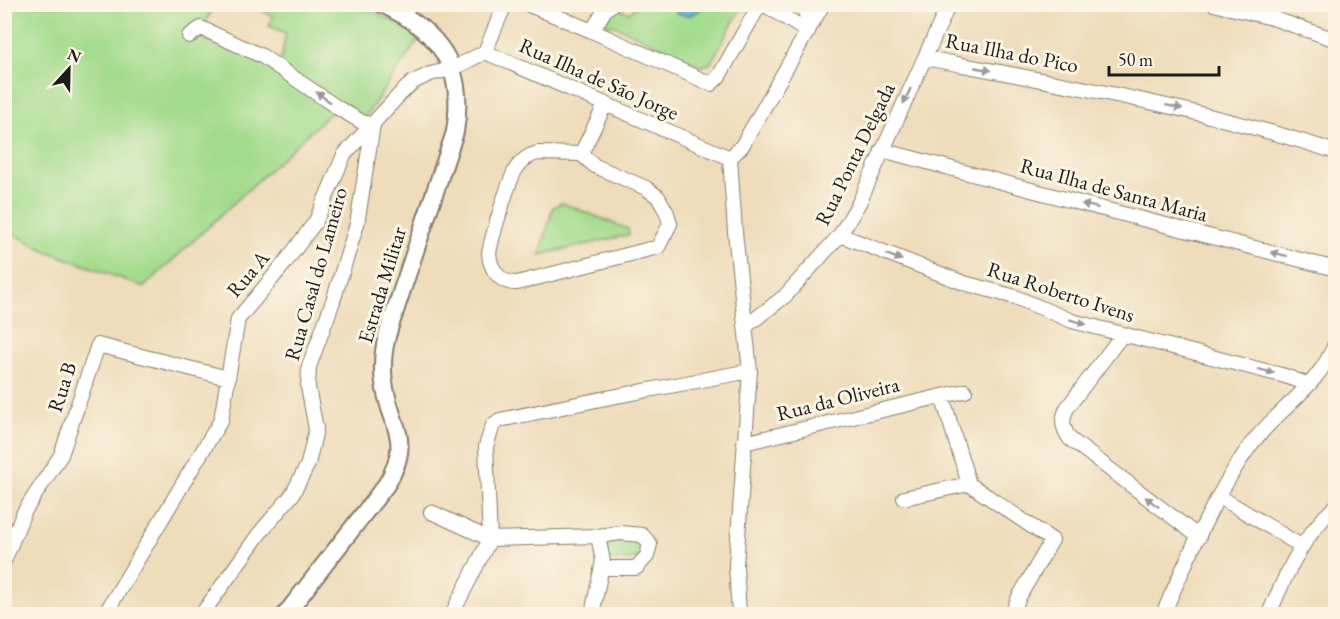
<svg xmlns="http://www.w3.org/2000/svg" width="1340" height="619" font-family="'EB Garamond',serif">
	<rect width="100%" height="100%" fill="#fcf5e5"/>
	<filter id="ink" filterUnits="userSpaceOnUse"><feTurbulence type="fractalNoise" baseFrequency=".0167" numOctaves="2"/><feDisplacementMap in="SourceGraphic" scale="12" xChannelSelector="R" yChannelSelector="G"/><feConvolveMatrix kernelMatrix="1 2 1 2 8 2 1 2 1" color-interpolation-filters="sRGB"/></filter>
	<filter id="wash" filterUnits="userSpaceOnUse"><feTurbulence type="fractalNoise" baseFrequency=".008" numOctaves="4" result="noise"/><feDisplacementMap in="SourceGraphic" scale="24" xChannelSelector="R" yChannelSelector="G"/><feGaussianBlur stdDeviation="1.35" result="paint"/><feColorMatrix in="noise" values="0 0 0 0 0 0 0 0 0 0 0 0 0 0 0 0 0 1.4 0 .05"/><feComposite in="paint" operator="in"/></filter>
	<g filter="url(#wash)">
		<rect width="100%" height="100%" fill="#eedcba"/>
		<path fill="#a3db8c" stroke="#607c54" stroke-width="1.5" d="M 741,4 L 742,6 L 710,64 L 699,67 L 698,64 L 612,24 L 608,27 L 605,20 L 617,8 L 629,13 L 638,5 Z
			M 4,5 L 216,5 L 201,28 L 190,36 L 248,50 L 279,69 L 286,33 L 269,26 L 273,16 L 250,5 L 358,5 L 422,34 L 362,122 L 338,108 L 327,116 L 144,287 L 44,250 L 5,229 Z
			M 562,203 L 628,229 L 629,235 L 540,255 L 553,207 Z
			M 638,539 L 643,545 L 641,556 L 631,560 L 609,560 L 607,542 Z"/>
		<path fill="#52bacf" stroke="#376b76" stroke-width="1.5" d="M 677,5 L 688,7 L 692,5 L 701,5 L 702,8 C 694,16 682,18 674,10 Z"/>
	</g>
	<g filter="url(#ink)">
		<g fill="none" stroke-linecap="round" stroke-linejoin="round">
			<g stroke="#857c6b" stroke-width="16">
				<path id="minor" d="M 527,4 L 592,31
					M 612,4 L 605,10 L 592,31 L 711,84 L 719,76 L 760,4
					M 764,4 L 808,32
					M 805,4 L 808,32
					M 1214,4 L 1272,18 L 1336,40
					M 189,36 L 201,28 L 262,56 L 338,108 L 362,122 L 373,125 L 357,224 L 333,301 L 309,367 L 308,387 L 316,429 L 308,464 L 292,495 L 259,534 L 202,614
					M 485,52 L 505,4
					M 925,58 C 1063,84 1202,108 1336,152
					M 882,150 L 1084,204 L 1336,269
					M 538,153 L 581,154 L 595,166 L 646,188 L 658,197 L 667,213 L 670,224 L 658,247 L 517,283 C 500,284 490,269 489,253 C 492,237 509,177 518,166 C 523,159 530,155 538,153 Z
					M 581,154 L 605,105
					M 840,235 L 964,283 L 1015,297 L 1072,321 L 1285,376 L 1301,382 L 1306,386
					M 745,327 L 785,296 L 840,235 L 859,203 L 949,4
					M 1122,335 L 1067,408 C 1061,422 1062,427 1070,439 L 1199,537
					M 942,396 L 965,391
					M 744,443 L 942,396 L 969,484 L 1052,540 L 1019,597 L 1012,614
					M 1220,497 L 1301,546
					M 904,498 L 969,484
					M 431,512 L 490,539 L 598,536 L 603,561 L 592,614
					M 598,536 L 621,533 L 642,535 L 650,544 L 647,556 L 636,568 L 602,568
					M 4,561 L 24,512 L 61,455 L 98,345 L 228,378
					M 105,614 L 221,420 L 238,319 L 284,264 L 316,221 L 344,155 L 400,94 L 413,82 L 430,74 L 452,69 L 485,52 L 730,158
					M 452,614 L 490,539 L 486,446 L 493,425 L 500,420 L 606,398 L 750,371
					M 739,614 L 736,565 L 750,371 L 735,232 L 730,158 L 742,146 L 823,4
					M 1163,614 C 1188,558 1213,498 1249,447 C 1276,410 1321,386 1336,341
					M 1269,614 C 1286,574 1302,536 1336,506"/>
			</g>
			<g stroke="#857c6b" stroke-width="20">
				<path id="tertiary" d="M 286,614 L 386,485 C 415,438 389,426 384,382 C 381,362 384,344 390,326 L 455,132 C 466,67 440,31 382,4"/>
			</g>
			<use href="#minor" stroke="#fff" stroke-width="14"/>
			<use href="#tertiary" stroke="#fff" stroke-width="16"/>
		</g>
		<defs><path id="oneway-solid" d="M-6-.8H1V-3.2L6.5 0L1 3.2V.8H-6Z" transform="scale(1.5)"/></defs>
		<g fill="#999">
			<use href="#oneway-solid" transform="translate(983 69) rotate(11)"/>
			<use href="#oneway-solid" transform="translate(907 96) rotate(116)"/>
			<use href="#oneway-solid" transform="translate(323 97) rotate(-144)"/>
			<use href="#oneway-solid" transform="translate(1174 107) rotate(14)"/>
			<use href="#oneway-solid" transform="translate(1090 206) rotate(-166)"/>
			<use href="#oneway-solid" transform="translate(1279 254) rotate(-166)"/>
			<use href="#oneway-solid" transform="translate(894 257) rotate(21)"/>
			<use href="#oneway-solid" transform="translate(1078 322) rotate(17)"/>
			<use href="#oneway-solid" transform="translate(1266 371) rotate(14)"/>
			<use href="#oneway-solid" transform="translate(1152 502) rotate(-143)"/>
		</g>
	</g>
	<g text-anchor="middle" stroke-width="6" stroke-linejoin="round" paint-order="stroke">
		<g font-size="21" fill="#1c1c1c" stroke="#fcf5e5">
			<text transform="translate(1012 53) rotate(11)" y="7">Rua Ilha do Pico</text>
			<text transform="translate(599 79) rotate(24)" y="7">Rua Ilha de São Jorge</text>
			<text transform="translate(855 154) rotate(-64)" y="7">Rua Ponta Delgada</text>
			<text transform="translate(1114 190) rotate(15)" y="7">Rua Ilha de Santa Maria</text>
			<text transform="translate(248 274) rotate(-50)" y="7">Rua A</text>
			<text transform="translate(316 274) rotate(-74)" y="7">Rua Casal do Lameiro</text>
			<text transform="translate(382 285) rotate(-73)" y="7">Estrada Militar</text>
			<text transform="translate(1061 292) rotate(18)" y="7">Rua Roberto Ivens</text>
			<text transform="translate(62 387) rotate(-72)" y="7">Rua B</text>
			<text transform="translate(838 399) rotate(-14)" y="7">Rua da Oliveira</text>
		</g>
	</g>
	<rect width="1340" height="619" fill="none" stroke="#fcf5e5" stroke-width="24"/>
	<g transform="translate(69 69) rotate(22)" stroke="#fcf5e5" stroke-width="4.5" paint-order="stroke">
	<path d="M0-4.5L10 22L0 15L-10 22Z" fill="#1c1c1c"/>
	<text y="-9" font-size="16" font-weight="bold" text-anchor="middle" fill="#1c1c1c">N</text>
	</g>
	<path d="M1109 66v9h110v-9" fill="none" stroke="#1c1c1c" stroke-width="3"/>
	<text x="1118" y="66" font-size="18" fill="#1c1c1c" stroke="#fcf5e5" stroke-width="4.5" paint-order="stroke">50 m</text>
</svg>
